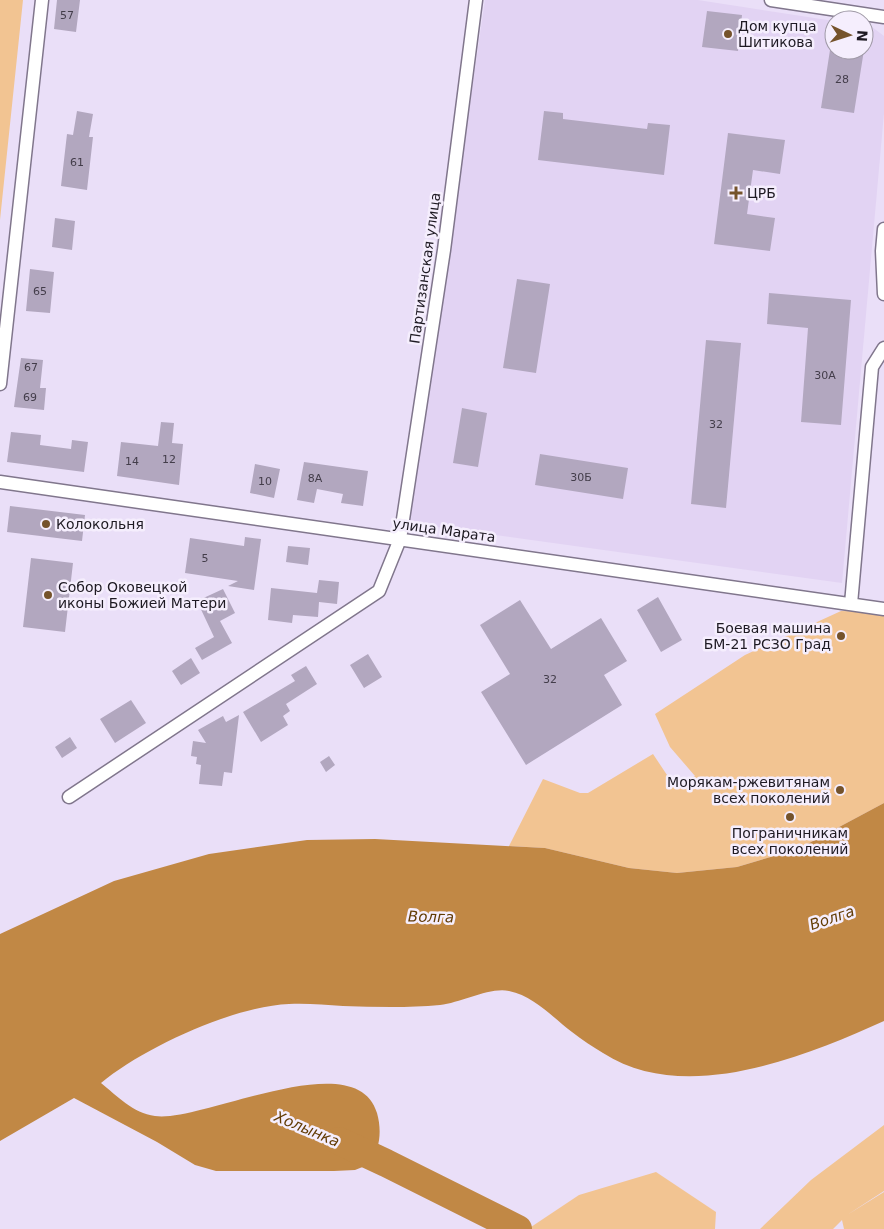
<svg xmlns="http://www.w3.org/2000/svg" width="884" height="1229" font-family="'DejaVu Sans',sans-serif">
	<rect width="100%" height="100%" fill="#eadff8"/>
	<path fill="#e2d3f3" d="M 485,0 L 698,0 L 834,21 L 834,50 L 864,50 L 864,26 L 872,27 L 884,36 L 884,113 L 842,583 L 409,523 Z"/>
	<path fill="#f2c492" d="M 0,0 L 23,0 L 0,220 Z
		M 841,611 L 884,612 L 884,803 L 798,849 L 737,867 L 677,873 L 629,868 L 545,848 L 509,846 L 543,779 L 580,793 L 588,793 L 653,754 L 671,781 L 684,783 L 695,776 L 670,747 L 655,714 L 745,655 Z
		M 884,1125 L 884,1191 L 847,1215 L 884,1192 L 884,1229 L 844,1229 L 842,1220 L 833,1229 L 760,1229 L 811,1180 Z
		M 656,1172 L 716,1212 L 715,1229 L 528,1229 L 579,1195 Z"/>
	<path fill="#c18845" d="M 884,803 L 884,1021 C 804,1057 685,1106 603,1053 C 593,1047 582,1040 572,1032 C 552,1017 534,996 509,991 C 489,987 461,1003 440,1005 C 408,1008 375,1007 343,1006 C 325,1005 307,1003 289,1004 C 234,1006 143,1048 101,1083 C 117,1096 133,1113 155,1116 C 202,1123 356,1042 377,1113 C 382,1131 380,1148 370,1164 L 355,1170 L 334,1171 L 216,1171 L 195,1165 L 157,1142 L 74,1098 L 0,1141 L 0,934 L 114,881 L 209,854 L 307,840 L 375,839 L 545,848 L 629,868 L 677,873 L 737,867 L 798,849 Z"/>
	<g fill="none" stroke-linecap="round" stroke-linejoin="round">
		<path stroke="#c18845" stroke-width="28" d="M 339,1141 L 386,1163 L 518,1229"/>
	</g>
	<path fill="#b2a7bf" d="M 57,0 L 80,0 L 76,32 L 54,29 Z
		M 707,11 L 742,15 L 738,51 L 702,47 Z
		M 830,50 L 864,50 L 854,113 L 821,108 Z
		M 77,111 L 93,114 L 89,137 L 93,137 L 87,190 L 61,186 L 67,134 L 73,135 Z
		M 544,111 L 563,113 L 563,119 L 647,129 L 648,123 L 670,125 L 664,175 L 538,160 Z
		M 728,133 L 785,140 L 780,174 L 753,170 L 747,214 L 775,218 L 770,251 L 714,244 Z
		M 55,218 L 75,221 L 72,250 L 52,247 Z
		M 30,269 L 54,272 L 50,313 L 26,311 Z
		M 517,279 L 550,284 L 536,373 L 503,368 Z
		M 769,293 L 851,300 L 841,425 L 801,422 L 808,328 L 767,324 Z
		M 706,340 L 741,343 L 726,508 L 691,504 Z
		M 21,358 L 43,360 L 40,388 L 46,388 L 44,410 L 14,407 Z
		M 462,408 L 487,413 L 478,467 L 453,463 Z
		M 161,422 L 174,423 L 172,443 L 183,444 L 179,485 L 117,476 L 121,442 L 158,446 Z
		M 11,432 L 41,435 L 40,445 L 71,449 L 72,440 L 88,442 L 84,472 L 7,462 Z
		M 540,454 L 628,468 L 623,499 L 535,485 Z
		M 304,462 L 368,471 L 363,506 L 341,503 L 343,494 L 317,489 L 314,503 L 297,500 Z
		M 255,464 L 280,469 L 274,498 L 250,493 Z
		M 10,506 L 85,515 L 82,541 L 7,532 Z
		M 245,537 L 261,539 L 254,590 L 228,586 L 238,581 L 185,573 L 190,538 L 244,546 Z
		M 288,546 L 310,548 L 308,565 L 286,562 Z
		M 31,558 L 73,563 L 65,632 L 23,627 Z
		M 319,580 L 339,582 L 337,604 L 319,602 L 318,617 L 293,615 L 292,623 L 268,620 L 271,588 L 317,593 Z
		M 223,589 L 235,613 L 220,621 L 232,643 L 202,660 L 195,648 L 214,637 L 197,601 Z
		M 658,597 L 682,640 L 661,652 L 637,610 Z
		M 520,600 L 551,649 L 601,618 L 627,661 L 604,675 L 622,705 L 526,765 L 481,692 L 510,674 L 480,625 Z
		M 368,654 L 382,677 L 364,688 L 350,665 Z
		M 191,658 L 200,673 L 181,685 L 172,671 Z
		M 306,666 L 317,684 L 286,704 L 290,711 L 283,716 L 288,725 L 261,742 L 243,712 L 295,681 L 291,675 Z
		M 131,700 L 146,723 L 115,743 L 100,719 Z
		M 239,715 L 232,773 L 224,772 L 222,786 L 199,784 L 201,765 L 196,764 L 197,757 L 191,756 L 193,741 L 206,743 L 198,730 L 223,716 L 226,722 Z
		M 70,737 L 77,748 L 62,758 L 55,747 Z
		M 329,756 L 335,765 L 326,772 L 320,762 Z"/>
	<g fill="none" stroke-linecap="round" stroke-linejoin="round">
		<g stroke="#80768c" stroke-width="15">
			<path id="minor" d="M 771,0 L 884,17
				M 884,229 L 882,251 L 884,294
				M 0,384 L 42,0
				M 0,482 L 884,609
				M 851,604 L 872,367 L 884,348
				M 69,797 L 379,591 L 400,539 L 444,250 L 476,0"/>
		</g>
		<use href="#minor" stroke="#fff" stroke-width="12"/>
	</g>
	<g fill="#75532b" stroke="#f5eefd" stroke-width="2">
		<circle cx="728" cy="34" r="5"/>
		<path d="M733.5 185.5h5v5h5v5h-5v5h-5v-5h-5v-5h5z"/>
		<circle cx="46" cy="524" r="5"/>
		<circle cx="48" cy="595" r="5"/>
		<circle cx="841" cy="636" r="5"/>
		<circle cx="840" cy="790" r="5"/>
		<circle cx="790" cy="817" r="5"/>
	</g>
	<g text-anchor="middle" stroke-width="5" stroke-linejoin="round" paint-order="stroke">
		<g font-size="11" fill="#433d4a">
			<text x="67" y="19">57</text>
			<text x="842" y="83">28</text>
			<text x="77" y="166">61</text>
			<text x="40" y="295">65</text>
			<text x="31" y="371">67</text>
			<text x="825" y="379">30А</text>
			<text x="30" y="401">69</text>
			<text x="716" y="428">32</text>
			<text x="169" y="463">12</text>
			<text x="132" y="465">14</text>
			<text x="581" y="481">30Б</text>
			<text x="315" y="482">8А</text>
			<text x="265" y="485">10</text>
			<text x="205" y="562">5</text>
			<text x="550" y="683">32</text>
		</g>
		<g font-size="14" fill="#1e1a23" stroke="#f5eefd" text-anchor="start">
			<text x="738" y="31">Дом купца<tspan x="738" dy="16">Шитикова</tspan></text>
			<text x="747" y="198">ЦРБ</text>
			<text x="56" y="529">Колокольня</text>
			<text x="58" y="592">Собор Оковецкой<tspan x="58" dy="16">иконы Божией Матери</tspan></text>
			<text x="831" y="633" text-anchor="end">Боевая машина<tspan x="831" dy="16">БМ-21 РСЗО Град</tspan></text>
			<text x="830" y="787" text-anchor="end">Морякам-ржевитянам<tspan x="830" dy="16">всех поколений</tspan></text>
			<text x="790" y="838" text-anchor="middle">Пограничникам<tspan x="790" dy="16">всех поколений</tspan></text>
		</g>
		<g font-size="14" fill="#1e1a23" stroke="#f5eefd">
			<text transform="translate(425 268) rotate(-82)" y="5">Партизанская улица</text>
			<text transform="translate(444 530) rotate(8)" y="5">улица Марата</text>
		</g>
		<g font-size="15" font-style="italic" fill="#623b04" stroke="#f5eefd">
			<text transform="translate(431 917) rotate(1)" y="5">Волга</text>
			<text transform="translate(832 918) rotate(-19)" y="5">Волга</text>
			<text transform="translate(307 1129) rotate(23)" y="5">Холынка</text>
		</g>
	</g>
	<g transform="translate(849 35) rotate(94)"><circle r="24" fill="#f5eefd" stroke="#9f99a6"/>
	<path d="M0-4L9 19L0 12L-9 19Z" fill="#75532b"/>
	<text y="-8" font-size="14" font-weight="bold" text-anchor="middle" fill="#1e1a23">N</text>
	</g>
</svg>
